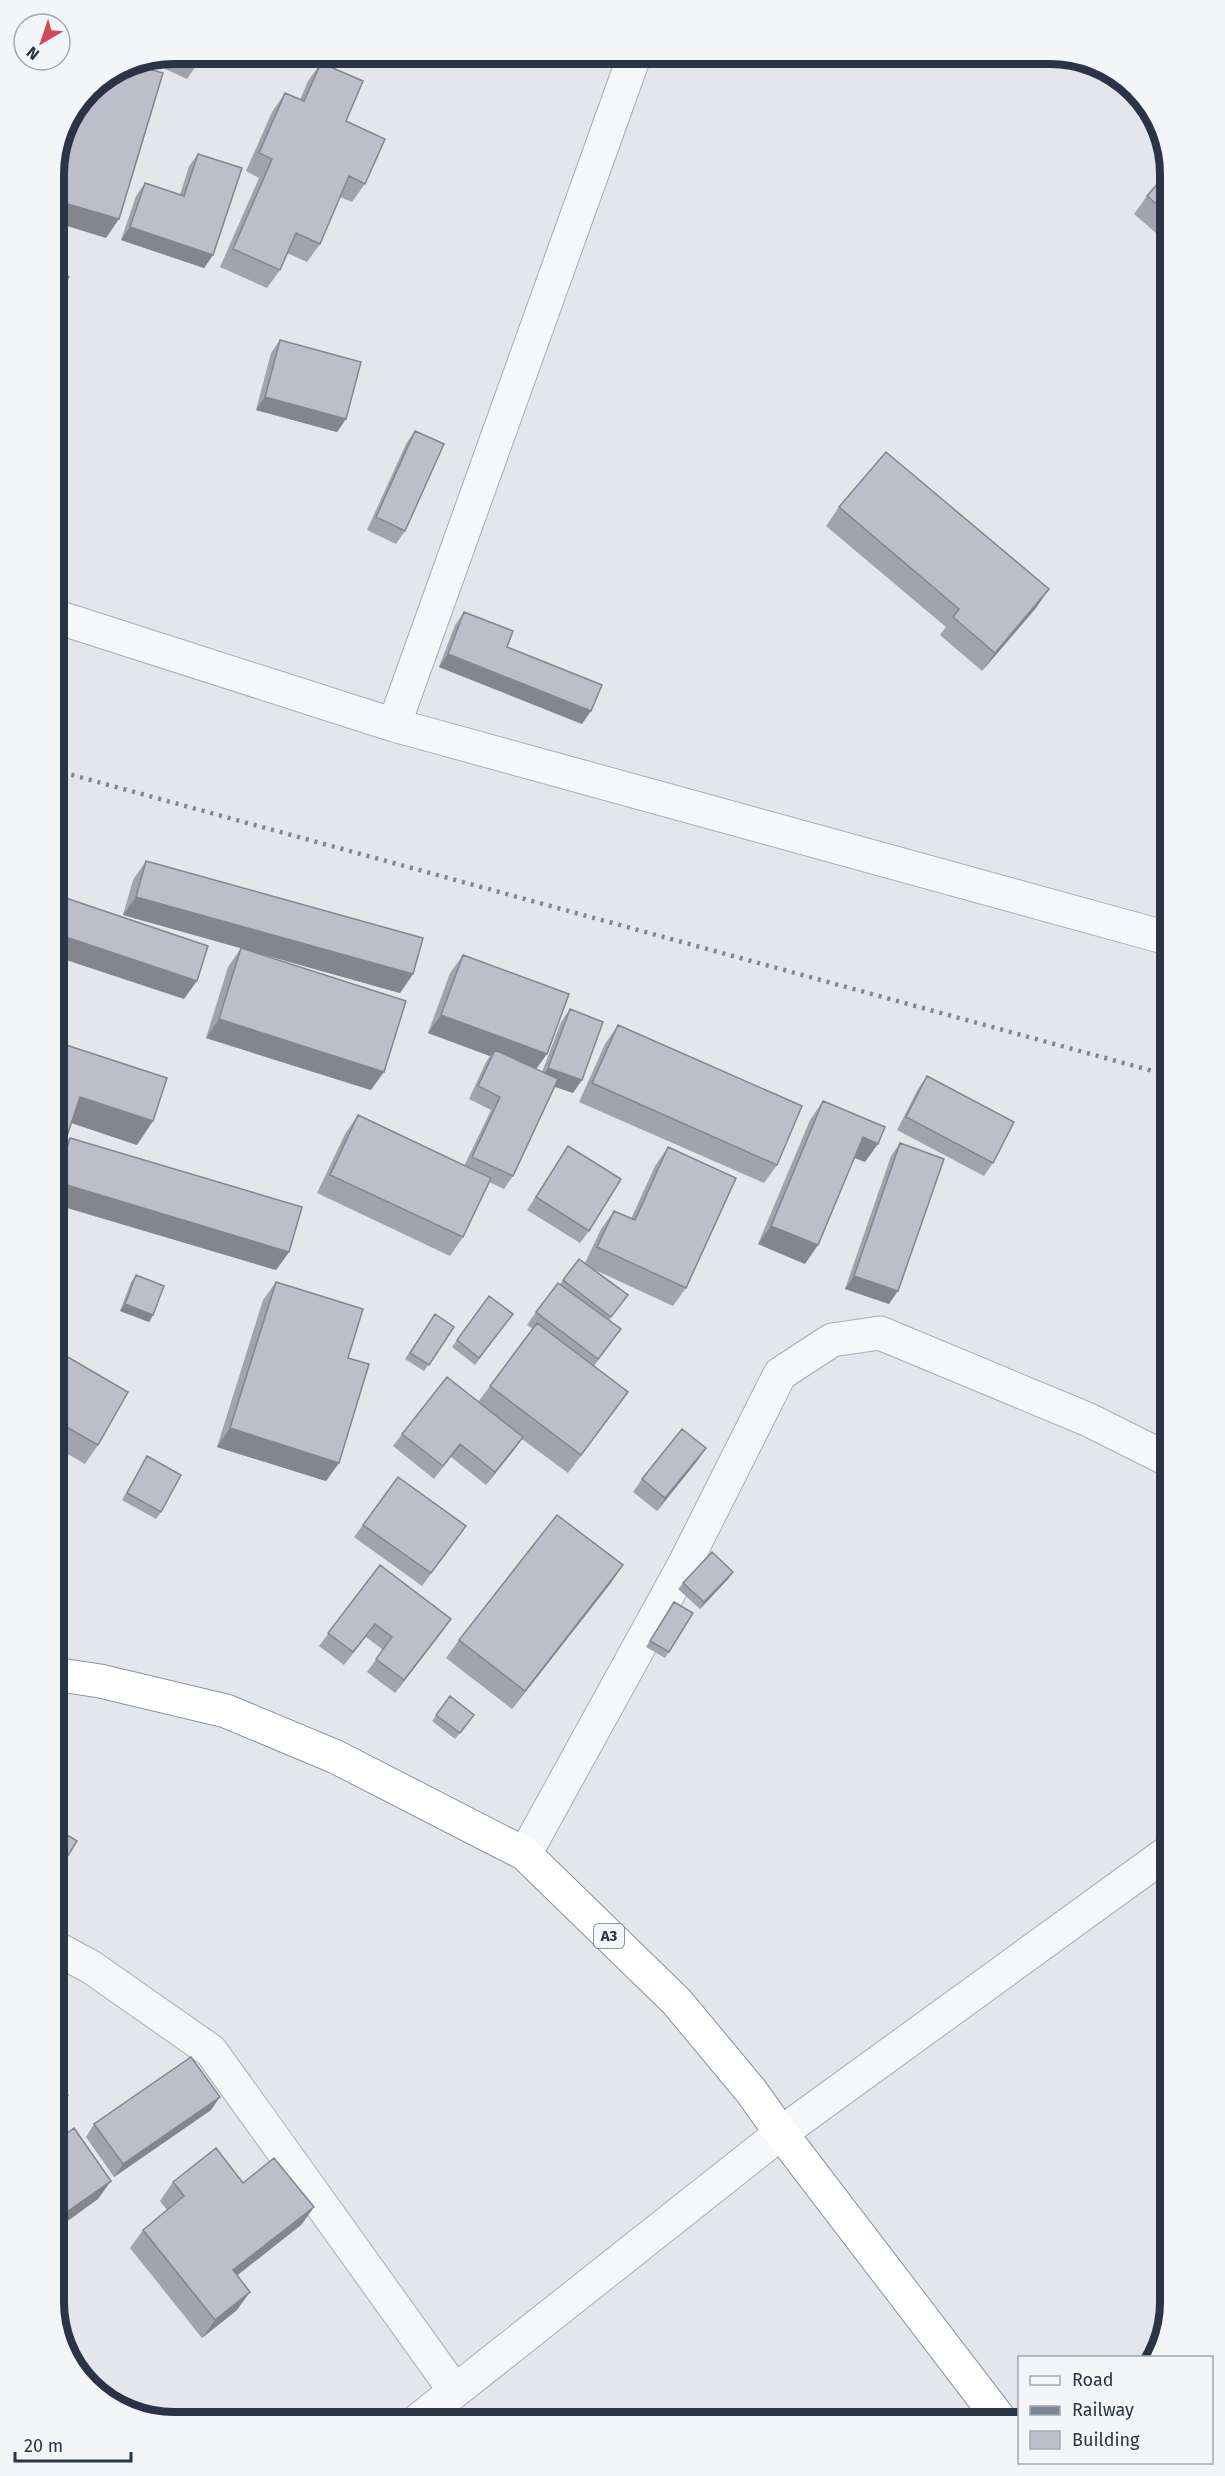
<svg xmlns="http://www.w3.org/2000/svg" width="1225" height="2476" font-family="'Fira Sans',sans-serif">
	<rect width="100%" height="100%" fill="#e3e6eb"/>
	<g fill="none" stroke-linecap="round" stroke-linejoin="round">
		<g stroke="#a8adb6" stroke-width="35">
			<path id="street" d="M 54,616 L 394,725 L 1171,939
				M 394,725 L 635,54
				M 525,1854 L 683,1567 L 780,1374 L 832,1340 L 880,1333 L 1089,1420 L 1171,1461
				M 54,1947 L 91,1967 L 211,2051 L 455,2391
				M 416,2422 L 781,2133 L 1171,1850"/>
		</g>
		<g stroke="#8a94a2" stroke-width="35">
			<path id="highway" d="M 54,1674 L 100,1681 L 226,1711 L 336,1757 L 525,1854 L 677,2002 L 751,2091 L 781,2133 L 1002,2422"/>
		</g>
		<use href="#street" stroke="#f6f7f9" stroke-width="33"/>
		<use href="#highway" stroke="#fff" stroke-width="33"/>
		<path stroke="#7c8695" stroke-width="4.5" stroke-dasharray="3 6" stroke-linecap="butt" d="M 54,770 L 1171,1076"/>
	</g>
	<path fill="#a0a4ad" d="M 174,54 L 196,66 L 187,79 L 163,68 L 169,55 Z
		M 321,63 L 346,121 L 365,184 L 352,202 L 340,197 L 320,244 L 307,262 L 287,253 L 280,270 L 267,288 L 220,267 L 259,178 L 246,171 L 272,112 L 285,93 L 300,100 L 308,81 Z
		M 198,154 L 213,255 L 204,268 L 121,240 L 136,196 L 145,183 L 180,195 L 189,166 Z
		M 1171,174 L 1171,246 L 1134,214 L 1147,196 Z
		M 280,340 L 346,419 L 337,432 L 256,410 L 271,353 Z
		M 415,431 L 405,531 L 396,544 L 367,530 L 406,444 Z
		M 839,507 L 1036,608 L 982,671 L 940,635 L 946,627 L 826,526 Z
		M 464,612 L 507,647 L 582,724 L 439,667 L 455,625 Z
		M 146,861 L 413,974 L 400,993 L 247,950 L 371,1090 L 206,1038 L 228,967 L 241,948 L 123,915 L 133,880 Z
		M 463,955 L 536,1069 L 542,1072 L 561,1022 L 570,1009 L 573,1093 L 555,1087 L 513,1176 L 504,1189 L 489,1182 L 463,1237 L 450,1256 L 317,1193 L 345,1134 L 358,1115 L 464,1166 L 491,1110 L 469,1099 L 486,1062 L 490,1056 L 428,1033 L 450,973 Z
		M 618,1025 L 777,1165 L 764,1183 L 579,1102 L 605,1044 Z
		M 54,1041 L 137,1145 L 71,1123 L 63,1147 L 70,1138 L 289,1252 L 276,1270 L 54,1204 L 55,1163 L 54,1164 Z
		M 927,1076 L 993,1163 L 984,1176 L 897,1130 L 918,1089 Z
		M 823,1101 L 865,1162 L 855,1158 L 805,1264 L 758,1244 L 810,1120 Z
		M 900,1143 L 889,1304 L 845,1289 L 891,1156 Z
		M 568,1146 L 589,1231 L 580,1243 L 527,1210 Z
		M 668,1147 L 686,1288 L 673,1306 L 595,1270 L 628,1295 L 609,1320 L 612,1342 L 594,1366 L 628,1392 L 568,1473 L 522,1439 L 486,1485 L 451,1457 L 434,1479 L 393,1446 L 402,1434 L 478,1402 L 533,1329 L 527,1325 L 536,1312 L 560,1284 L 579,1259 L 585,1263 L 601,1229 L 614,1211 L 631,1219 L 655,1166 Z
		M 136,1275 L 153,1315 L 149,1322 L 120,1311 L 131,1282 Z
		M 276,1282 L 348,1358 L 339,1463 L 326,1481 L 217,1447 L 263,1300 Z
		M 489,1296 L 513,1314 L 475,1365 L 452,1347 Z
		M 435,1314 L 454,1327 L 424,1371 L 405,1359 Z
		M 54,1349 L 98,1445 L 85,1464 L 54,1446 Z
		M 706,1448 L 697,1461 L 657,1511 L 633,1492 L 642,1479 Z
		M 147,1456 L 161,1512 L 156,1519 L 122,1500 Z
		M 398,1477 L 466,1526 L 422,1586 L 354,1537 Z
		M 380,1565 L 451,1619 L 395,1693 L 367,1672 L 383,1650 L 366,1637 L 344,1665 L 319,1646 Z
		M 623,1565 L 610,1584 L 512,1709 L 446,1658 L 459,1640 Z
		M 729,1578 L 700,1609 L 678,1589 L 683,1583 Z
		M 674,1602 L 669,1652 L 665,1658 L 646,1647 Z
		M 450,1696 L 474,1715 L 455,1739 L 432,1721 Z
		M 211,2110 L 114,2177 L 86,2137 L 94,2124 Z
		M 173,2182 L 243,2183 L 314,2207 L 301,2225 L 237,2275 L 237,2310 L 202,2338 L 130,2248 L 143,2230 L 167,2210 L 160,2201 Z"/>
	<path fill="#82868d" d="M 54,200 L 119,219 L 106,238 L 54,222 Z
		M 130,227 L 213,255 L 204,268 L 121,240 Z
		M 265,397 L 346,419 L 337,432 L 256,410 Z
		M 1049,589 L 1036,608 L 982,671 L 995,653 Z
		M 448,654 L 591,711 L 582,724 L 439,667 Z
		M 136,897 L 413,974 L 400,993 L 123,915 Z
		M 54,933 L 197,981 L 184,999 L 54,956 Z
		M 441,1015 L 547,1054 L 534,1072 L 495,1050 L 490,1056 L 428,1033 Z
		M 219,1019 L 384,1072 L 371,1090 L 206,1038 Z
		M 548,1068 L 582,1080 L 573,1093 L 539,1081 Z
		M 80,1097 L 153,1121 L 137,1145 L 63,1120 Z
		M 863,1137 L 878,1144 L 865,1162 L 850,1156 Z
		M 54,1152 L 61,1154 L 54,1164 Z
		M 57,1182 L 289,1252 L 276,1270 L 54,1204 L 54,1186 Z
		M 771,1226 L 818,1245 L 805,1264 L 758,1244 Z
		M 854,1276 L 898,1291 L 889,1304 L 845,1289 Z
		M 125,1304 L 153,1315 L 149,1322 L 120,1311 Z
		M 628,1392 L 615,1410 L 568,1473 L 581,1455 Z
		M 230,1428 L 339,1463 L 326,1481 L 217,1447 Z
		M 523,1437 L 514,1450 L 486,1485 L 495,1472 Z
		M 706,1448 L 697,1461 L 657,1511 L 665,1498 Z
		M 623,1565 L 610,1584 L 512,1709 L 525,1691 Z
		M 733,1572 L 729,1578 L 700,1609 L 704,1602 Z
		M 451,1619 L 442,1632 L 395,1693 L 404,1680 Z
		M 68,2095 L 54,2114 L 54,2110 Z
		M 220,2097 L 211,2110 L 114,2177 L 123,2164 Z
		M 111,2181 L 98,2199 L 54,2231 L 54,2221 Z
		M 314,2207 L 301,2225 L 220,2289 L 233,2270 Z
		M 250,2292 L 237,2310 L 202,2338 L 215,2320 Z"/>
	<path fill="#babfc9" stroke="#82868d" stroke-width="1.5" d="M 172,54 L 201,54 L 196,66 L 172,56 Z
		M 129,63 L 163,73 L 119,219 L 54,200 L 54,167 L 63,128 L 89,89 Z
		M 321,63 L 363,81 L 346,121 L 385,139 L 365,184 L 349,176 L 320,244 L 296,233 L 280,270 L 233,249 L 272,159 L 259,153 L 285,93 L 304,101 Z
		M 198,154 L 242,168 L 213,255 L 130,227 L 145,183 L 184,196 Z
		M 1170,169 L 1171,174 L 1171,216 L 1147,196 Z
		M 54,266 L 69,277 L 54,298 Z
		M 280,340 L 361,362 L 346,419 L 265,397 Z
		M 415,431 L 444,444 L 405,531 L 376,517 Z
		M 886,452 L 1049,589 L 995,653 L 953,617 L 959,609 L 839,507 Z
		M 464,612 L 513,631 L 507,647 L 602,685 L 591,711 L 448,654 Z
		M 146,861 L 423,938 L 413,974 L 136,897 Z
		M 54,894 L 208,946 L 197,981 L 54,933 Z
		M 241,948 L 406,1001 L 384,1072 L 219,1019 Z
		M 463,955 L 569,994 L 547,1054 L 441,1015 Z
		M 570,1009 L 603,1022 L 582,1080 L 548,1068 Z
		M 618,1025 L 802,1106 L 777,1165 L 592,1083 Z
		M 54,1041 L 167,1078 L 153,1121 L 80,1097 L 61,1154 L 54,1152 Z
		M 495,1050 L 558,1079 L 513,1176 L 472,1157 L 500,1097 L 478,1086 Z
		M 927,1076 L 1014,1122 L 993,1163 L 906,1117 Z
		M 823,1101 L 885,1127 L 878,1144 L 863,1137 L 818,1245 L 771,1226 Z
		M 358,1115 L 491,1178 L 463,1237 L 330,1175 Z
		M 70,1138 L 302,1207 L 289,1252 L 57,1182 Z
		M 900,1143 L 944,1159 L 898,1291 L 854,1276 Z
		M 568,1146 L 621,1179 L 589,1231 L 536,1197 Z
		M 668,1147 L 736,1178 L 686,1288 L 597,1247 L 614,1211 L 635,1220 Z
		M 579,1259 L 628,1295 L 611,1317 L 563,1280 Z
		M 136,1275 L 164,1286 L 153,1315 L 125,1304 Z
		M 276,1282 L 363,1309 L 348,1358 L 369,1364 L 339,1463 L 230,1428 Z
		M 558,1283 L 621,1329 L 598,1359 L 536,1312 Z
		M 489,1296 L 513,1314 L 479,1358 L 457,1340 Z
		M 435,1314 L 454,1327 L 429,1365 L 410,1353 Z
		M 537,1323 L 628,1392 L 581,1455 L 490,1386 Z
		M 54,1349 L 128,1392 L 98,1445 L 54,1420 Z
		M 447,1377 L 523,1437 L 495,1472 L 460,1444 L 443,1466 L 402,1434 Z
		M 682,1429 L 706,1448 L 665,1498 L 642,1479 Z
		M 147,1456 L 181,1475 L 161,1512 L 127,1493 Z
		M 398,1477 L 466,1526 L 431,1573 L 363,1525 Z
		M 557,1515 L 623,1565 L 525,1691 L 459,1640 Z
		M 712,1552 L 733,1572 L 704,1602 L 683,1583 Z
		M 380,1565 L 451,1619 L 404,1680 L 376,1659 L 392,1637 L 375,1624 L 353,1652 L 328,1633 Z
		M 674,1602 L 693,1613 L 669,1652 L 650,1641 Z
		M 450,1696 L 474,1715 L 460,1733 L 436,1715 Z
		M 54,1827 L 77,1841 L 54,1878 Z
		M 191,2057 L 220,2097 L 123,2164 L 94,2124 Z
		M 54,2083 L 68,2095 L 54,2110 Z
		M 74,2128 L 111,2181 L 54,2221 L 54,2143 Z
		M 216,2148 L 243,2183 L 274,2158 L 314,2207 L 233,2270 L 250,2292 L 215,2320 L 143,2230 L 184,2196 L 173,2182 Z"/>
	<g text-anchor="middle" stroke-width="4.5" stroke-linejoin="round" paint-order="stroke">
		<rect fill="#f3f5f8" stroke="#676e7a" stroke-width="1.5" x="594" y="1924" width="30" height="24" rx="4.5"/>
		<g font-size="15" font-weight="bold" fill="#2b3444">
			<text x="609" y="1941">A3</text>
		</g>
	</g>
	<path d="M0 0H1225V2476H0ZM174 64H1050A110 110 0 0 1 1160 174V2302A110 110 0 0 1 1050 2412H174A110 110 0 0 1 64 2302V174A110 110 0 0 1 174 64Z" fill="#f3f5f8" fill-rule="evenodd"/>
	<path fill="none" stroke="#2b3444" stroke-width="8" d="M174 64H1050A110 110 0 0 1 1160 174V2302A110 110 0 0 1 1050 2412H174A110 110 0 0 1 64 2302V174A110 110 0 0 1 174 64Z"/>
	<rect x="1018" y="2356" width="195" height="108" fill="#f3f5f8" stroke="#a3a8b0" stroke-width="1.5"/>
	<rect x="1030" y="2376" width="30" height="9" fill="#f6f7f9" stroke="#a3a8b0" stroke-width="1.5"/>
	<text x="1072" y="2386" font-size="18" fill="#2b3444">Road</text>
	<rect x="1030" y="2406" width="30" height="9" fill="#7c8695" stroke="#a3a8b0" stroke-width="1.5"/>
	<text x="1072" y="2416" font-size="18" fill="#2b3444">Railway</text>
	<rect x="1030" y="2431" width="30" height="18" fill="#babfc9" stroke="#a3a8b0" stroke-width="1.5"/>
	<text x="1072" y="2446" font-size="18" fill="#2b3444">Building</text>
	<g transform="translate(42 42) rotate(219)"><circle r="28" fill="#f3f5f8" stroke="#a3a8b0" stroke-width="1.5"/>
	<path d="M0-4.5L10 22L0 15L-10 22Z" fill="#d0485c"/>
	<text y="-9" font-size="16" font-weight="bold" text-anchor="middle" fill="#2b3444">N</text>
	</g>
	<path d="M15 2452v9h116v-9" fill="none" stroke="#2b3444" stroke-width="3"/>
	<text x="24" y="2452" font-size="18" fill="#2b3444" stroke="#f3f5f8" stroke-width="4.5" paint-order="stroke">20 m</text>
</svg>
